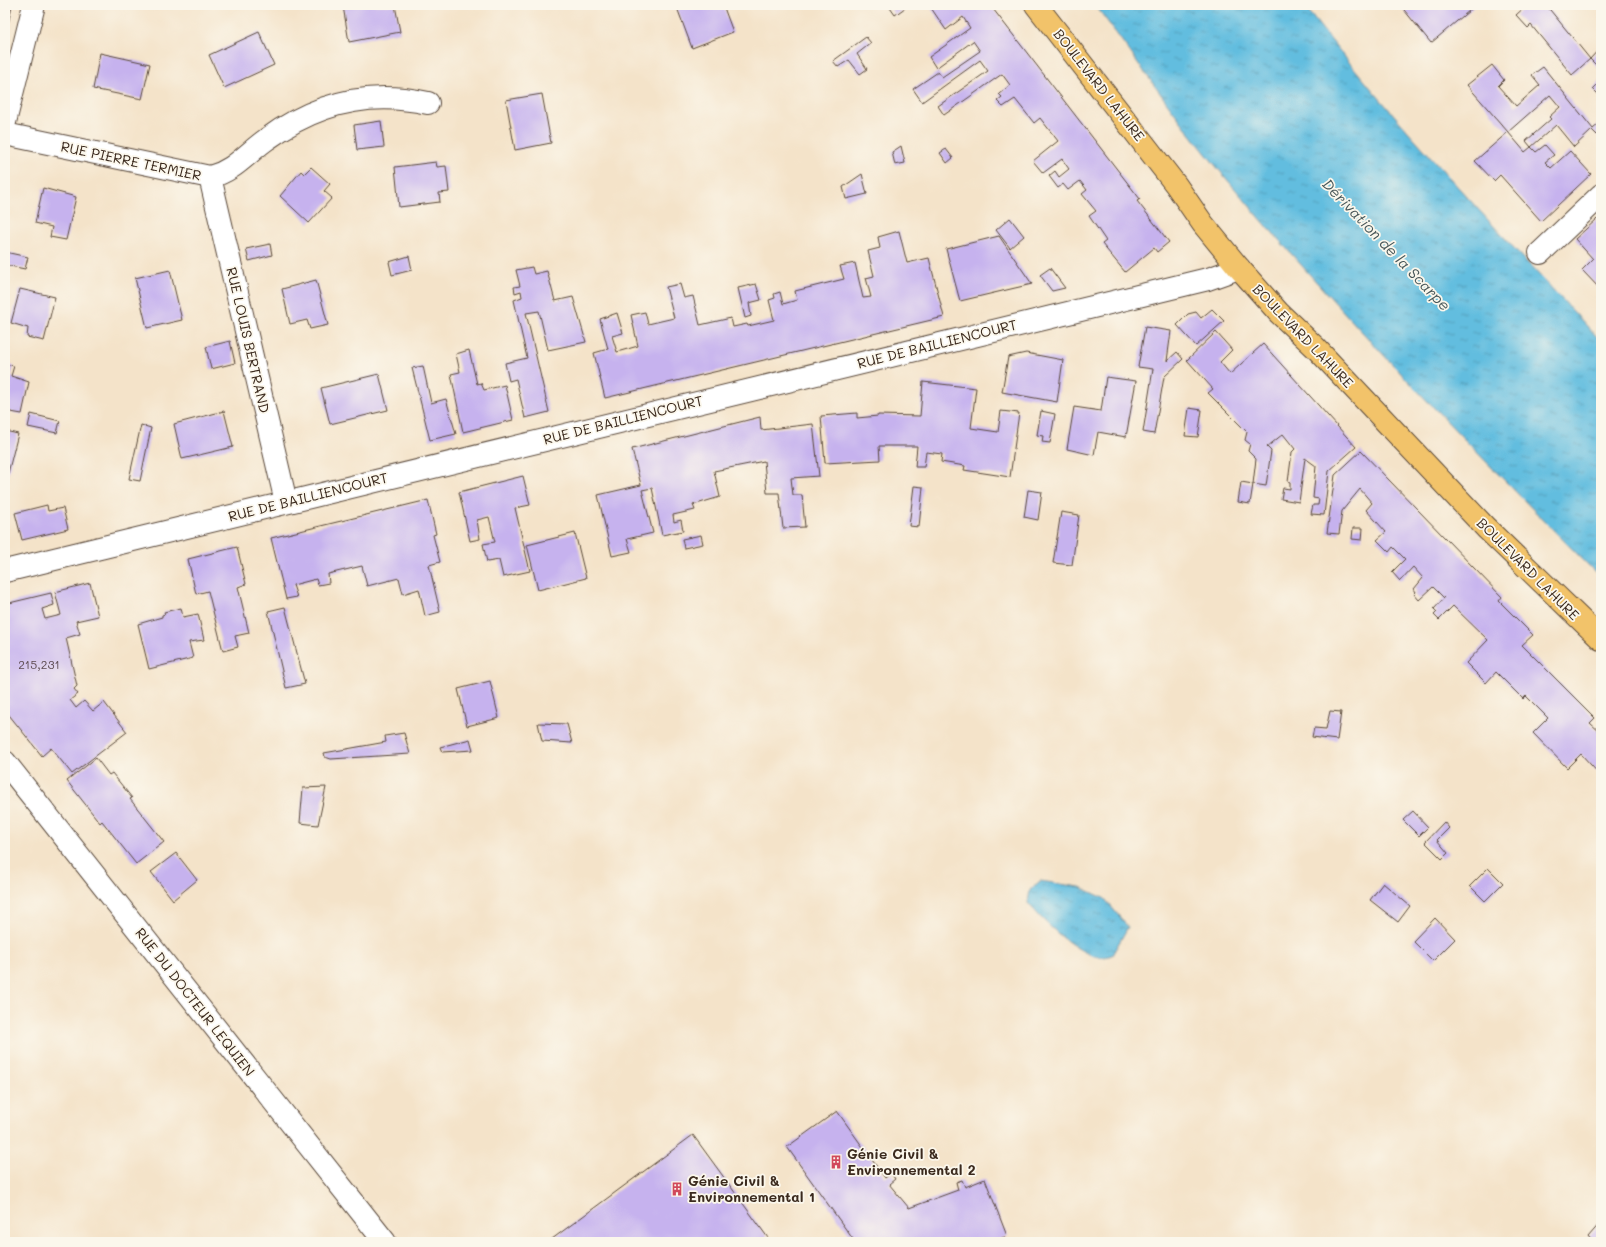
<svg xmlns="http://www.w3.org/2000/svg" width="1606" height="1247" font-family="Mali,sans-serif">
	<defs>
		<pattern id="water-ripples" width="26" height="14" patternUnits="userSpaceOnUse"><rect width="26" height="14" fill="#62bddf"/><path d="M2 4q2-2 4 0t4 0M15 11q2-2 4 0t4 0" fill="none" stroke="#529ab4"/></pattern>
	</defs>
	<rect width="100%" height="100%" fill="#fbf7ec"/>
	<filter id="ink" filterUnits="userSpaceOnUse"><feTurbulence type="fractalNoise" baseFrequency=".025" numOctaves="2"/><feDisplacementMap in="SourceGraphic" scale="8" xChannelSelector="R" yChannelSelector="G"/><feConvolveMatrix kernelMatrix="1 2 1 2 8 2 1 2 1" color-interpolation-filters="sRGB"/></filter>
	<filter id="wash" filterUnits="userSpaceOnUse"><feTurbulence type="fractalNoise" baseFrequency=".012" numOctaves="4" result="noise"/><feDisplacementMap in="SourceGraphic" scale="16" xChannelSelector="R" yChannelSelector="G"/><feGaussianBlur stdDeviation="0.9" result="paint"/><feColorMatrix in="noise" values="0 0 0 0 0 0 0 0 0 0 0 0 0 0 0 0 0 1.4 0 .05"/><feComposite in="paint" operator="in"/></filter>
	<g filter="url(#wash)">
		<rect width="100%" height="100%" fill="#f4e3c9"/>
		<path fill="url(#water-ripples)" stroke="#4e747e" d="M 1095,5 L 1303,5 C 1395,123 1499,232 1601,341 L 1601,578 C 1470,446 1339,314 1220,171 C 1176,118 1137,60 1095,5 Z
			M 1040,881 L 1080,887 L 1104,898 L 1128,927 L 1112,955 C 1108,956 1103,958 1099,957 C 1075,953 1044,922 1028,903 L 1030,890 Z"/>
		<g id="blocks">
			<path fill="#c6b2ee" d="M 5,5 L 12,5 L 6,34 L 5,34 Z
				M 349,5 L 395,5 L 400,32 L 349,42 L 343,6 Z
				M 676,5 L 723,5 L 733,32 L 692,48 Z
				M 888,5 L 909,5 L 895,15 Z
				M 929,5 L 990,5 L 1140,199 L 1137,201 L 1169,242 L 1157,252 L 1154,248 L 1125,272 L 1102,244 L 1106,241 L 1089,216 L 1096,211 L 1082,194 L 1087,190 L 1080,181 L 1068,190 L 1063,184 L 1058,188 L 1049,176 L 1055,171 L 1059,177 L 1069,169 L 1062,159 L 1043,173 L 1033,161 L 1058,141 L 1040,118 L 1034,123 L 1015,99 L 1003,107 L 997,101 L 1002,97 L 999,94 L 1010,85 L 1002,74 L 944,115 L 938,106 L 988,71 L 980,60 L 922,102 L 913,89 L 938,72 L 942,77 L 980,51 L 973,41 L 936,68 L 929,57 L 970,28 L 963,17 L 946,30 Z
				M 1400,5 L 1476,5 L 1431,43 Z
				M 1527,5 L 1546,5 L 1590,59 L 1572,75 L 1531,25 L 1528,28 L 1516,15 Z
				M 259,32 L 274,65 L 224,88 L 209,55 Z
				M 866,37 L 871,43 L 857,54 L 867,69 L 860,74 L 849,60 L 838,67 L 833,61 Z
				M 1601,47 L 1601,70 L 1590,59 Z
				M 100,53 L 150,64 L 142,99 L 93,89 Z
				M 1492,65 L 1504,80 L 1498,86 L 1516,106 L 1540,85 L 1532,75 L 1543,67 L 1593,129 L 1601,122 L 1601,139 L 1592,130 L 1574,147 L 1556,125 L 1531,147 L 1536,152 L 1545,145 L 1554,155 L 1545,162 L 1551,168 L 1570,151 L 1591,174 L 1541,221 L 1500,175 L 1494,181 L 1475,161 L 1508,132 L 1525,152 L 1531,147 L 1526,141 L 1551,119 L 1549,117 L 1560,107 L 1550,95 L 1508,132 L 1467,85 Z
				M 1601,81 L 1601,97 L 1593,89 Z
				M 542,94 L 551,143 L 515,150 L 506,100 Z
				M 381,121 L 384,147 L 357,150 L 354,125 Z
				M 901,146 L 905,163 L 895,165 L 892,152 Z
				M 946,149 L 953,158 L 947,163 L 940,153 Z
				M 436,162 L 437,167 L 446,166 L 449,192 L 439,193 L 440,202 L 399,207 L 395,167 Z
				M 311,167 L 330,184 L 324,191 L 332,198 L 309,223 L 280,196 L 301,171 L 304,174 Z
				M 862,174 L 867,194 L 846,199 L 843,187 Z
				M 43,188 L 76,197 L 66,240 L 50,237 L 52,227 L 35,223 Z
				M 1010,218 L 1024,236 L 1010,248 L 996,230 Z
				M 1597,219 L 1601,223 L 1601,290 L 1582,270 L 1593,259 L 1575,239 Z
				M 899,231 L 907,263 L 929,258 L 944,317 L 605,398 L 594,353 L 608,349 L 600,319 L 617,313 L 623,333 L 612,336 L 617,352 L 638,346 L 631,315 L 645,312 L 648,324 L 674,318 L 666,287 L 680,284 L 684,298 L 693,296 L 700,325 L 731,318 L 733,327 L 747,324 L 748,326 L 774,320 L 769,300 L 775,298 L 774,294 L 780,292 L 783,304 L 797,300 L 795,291 L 844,279 L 840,266 L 855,263 L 863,298 L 871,297 L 866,278 L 874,276 L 868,251 L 880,248 L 878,237 Z
				M 999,236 L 1032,284 L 960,301 L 946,249 Z
				M 270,244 L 272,255 L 249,261 L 246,249 Z
				M 5,252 L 28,257 L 25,269 L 5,265 Z
				M 409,256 L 412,270 L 392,275 L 389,262 Z
				M 532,267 L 534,274 L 547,271 L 555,301 L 573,297 L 586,342 L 548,350 L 539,311 L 526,313 L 549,412 L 525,418 L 516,379 L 509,381 L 505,363 L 527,358 L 514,300 L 522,297 L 521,291 L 515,293 L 514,287 L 520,286 L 516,270 Z
				M 1050,268 L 1065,288 L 1052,291 L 1040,275 Z
				M 170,270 L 182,320 L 147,328 L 135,278 Z
				M 316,280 L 328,325 L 310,329 L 307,320 L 290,324 L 282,289 Z
				M 756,284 L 761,300 L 749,303 L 751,316 L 745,318 L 738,288 Z
				M 20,289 L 55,297 L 44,341 L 27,337 L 28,328 L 11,323 Z
				M 1212,309 L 1224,321 L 1196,346 L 1177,325 L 1188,314 L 1196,312 L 1201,318 Z
				M 1145,327 L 1171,331 L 1167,361 L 1177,352 L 1183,359 L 1164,377 L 1154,434 L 1143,432 L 1153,369 L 1138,367 Z
				M 1216,332 L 1232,350 L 1220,362 L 1230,374 L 1263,344 L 1356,447 L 1329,471 L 1324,515 L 1311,514 L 1313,505 L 1318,505 L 1319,499 L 1313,498 L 1316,466 L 1305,458 L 1299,502 L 1281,499 L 1283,488 L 1290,489 L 1290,483 L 1288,482 L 1292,452 L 1295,449 L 1283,434 L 1267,447 L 1271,451 L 1266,486 L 1253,484 L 1256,459 L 1248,451 L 1250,444 L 1245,440 L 1247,432 L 1208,393 L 1213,389 L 1187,360 Z
				M 230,341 L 235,363 L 211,369 L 206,347 Z
				M 469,350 L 477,384 L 481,383 L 484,390 L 505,385 L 513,420 L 463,432 L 451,374 L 460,372 L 456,354 Z
				M 1026,353 L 1063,360 L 1057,402 L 1002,392 L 1008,357 Z
				M 5,364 L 14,366 L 11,376 L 29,382 L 22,414 L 5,411 Z
				M 423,366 L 431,403 L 446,399 L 456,434 L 430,440 L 412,368 Z
				M 379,374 L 388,410 L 330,424 L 321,388 Z
				M 1106,377 L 1136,381 L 1126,437 L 1098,432 L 1094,455 L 1067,449 L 1074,407 L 1101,411 Z
				M 923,382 L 976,388 L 971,428 L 998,432 L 1001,411 L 1019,413 L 1010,477 L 964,470 L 965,466 L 941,462 L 942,454 L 926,452 L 924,467 L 915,467 L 917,446 L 879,446 L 880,460 L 825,463 L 821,416 L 857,413 L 857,418 L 878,416 L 878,415 L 920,416 Z
				M 1189,408 L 1202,410 L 1198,437 L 1185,436 Z
				M 224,411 L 233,447 L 182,459 L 174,424 Z
				M 1041,411 L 1055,414 L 1050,443 L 1042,442 L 1043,436 L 1037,435 Z
				M 31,414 L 60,421 L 57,433 L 28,427 Z
				M 760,417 L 761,430 L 813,424 L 819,476 L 791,478 L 793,495 L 802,495 L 805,527 L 783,528 L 779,493 L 767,493 L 764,461 L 714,471 L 720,497 L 693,505 L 695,510 L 673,515 L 674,522 L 681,520 L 683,531 L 662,535 L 652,488 L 642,490 L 653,533 L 627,539 L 631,552 L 612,556 L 598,495 L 641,485 L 632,449 Z
				M 141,425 L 151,428 L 140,481 L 129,479 Z
				M 5,431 L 18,434 L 7,477 L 5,477 Z
				M 1361,451 L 1502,597 L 1499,601 L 1533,635 L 1522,645 L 1595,718 L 1590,723 L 1601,733 L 1601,776 L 1581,754 L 1567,768 L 1533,733 L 1548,718 L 1526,696 L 1523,699 L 1496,672 L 1486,683 L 1466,663 L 1488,640 L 1453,606 L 1439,620 L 1434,615 L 1437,612 L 1434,609 L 1444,598 L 1433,587 L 1419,600 L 1414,594 L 1416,592 L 1414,589 L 1423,578 L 1413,567 L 1400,581 L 1392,572 L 1405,559 L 1393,547 L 1389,552 L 1377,540 L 1386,532 L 1366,510 L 1372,503 L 1360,489 L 1342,511 L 1339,534 L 1327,533 L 1335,475 Z
				M 523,476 L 530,505 L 515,508 L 530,571 L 503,577 L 499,560 L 487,562 L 483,544 L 495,542 L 489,517 L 477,520 L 480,539 L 470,541 L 459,492 Z
				M 1241,482 L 1253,484 L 1250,504 L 1238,502 Z
				M 914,486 L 923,487 L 919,527 L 909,526 Z
				M 1028,490 L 1042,492 L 1038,520 L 1024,517 Z
				M 428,500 L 436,534 L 433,535 L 440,562 L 429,565 L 440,612 L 425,616 L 419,589 L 403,594 L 399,578 L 367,586 L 362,566 L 328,574 L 329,583 L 318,585 L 316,579 L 293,585 L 297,597 L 286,599 L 271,538 Z
				M 47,505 L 48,511 L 63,508 L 68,529 L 22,540 L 15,513 Z
				M 1061,512 L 1079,515 L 1072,565 L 1053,563 Z
				M 1353,528 L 1363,528 L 1362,540 L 1352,539 Z
				M 575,533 L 586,578 L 538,590 L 527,545 Z
				M 701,535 L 703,544 L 684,548 L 682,539 Z
				M 237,547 L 246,584 L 238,587 L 249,633 L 235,636 L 238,647 L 223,651 L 208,591 L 196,594 L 188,559 Z
				M 90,583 L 98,616 L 76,621 L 80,634 L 66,638 L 77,686 L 74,689 L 78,694 L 70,700 L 76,708 L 84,701 L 93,711 L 104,702 L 127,732 L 72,774 L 51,748 L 42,756 L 5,710 L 5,604 L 51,593 L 54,605 L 42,609 L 45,619 L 61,615 L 55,592 Z
				M 285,607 L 305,684 L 286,688 L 268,611 Z
				M 181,608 L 183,617 L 198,614 L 204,640 L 189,642 L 193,658 L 149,669 L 138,624 L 162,617 L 162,615 L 165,614 L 164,612 Z
				M 490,681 L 499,718 L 467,726 L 458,689 Z
				M 1330,711 L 1341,712 L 1337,740 L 1312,737 L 1314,728 L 1326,729 Z
				M 538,723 L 567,724 L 572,743 L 542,741 Z
				M 404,733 L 410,754 L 331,759 L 325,757 L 324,753 L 386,742 L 385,736 Z
				M 470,739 L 473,750 L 442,752 L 440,747 Z
				M 96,758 L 109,775 L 112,773 L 132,798 L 130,799 L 164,842 L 136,864 L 102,821 L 100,823 L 67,781 Z
				M 326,787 L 318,825 L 300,823 L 303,788 Z
				M 1413,811 L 1428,827 L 1419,836 L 1403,820 Z
				M 1444,822 L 1449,828 L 1437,840 L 1448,853 L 1442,859 L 1425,842 Z
				M 176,853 L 197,880 L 173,900 L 151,872 Z
				M 1488,868 L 1503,883 L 1485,901 L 1470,886 Z
				M 1383,883 L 1410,906 L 1398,922 L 1370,900 Z
				M 1435,918 L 1455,939 L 1433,961 L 1413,941 Z
				M 837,1111 L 885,1178 L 891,1173 L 895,1179 L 889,1184 L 909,1208 L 958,1190 L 956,1182 L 962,1180 L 965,1187 L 985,1179 L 1007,1236 L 992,1242 L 855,1242 L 787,1147 Z
				M 693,1135 L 771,1242 L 548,1242 Z
				M 1601,1222 L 1601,1242 L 1592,1242 L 1588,1237 Z"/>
		</g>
	</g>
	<g filter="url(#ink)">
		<use href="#blocks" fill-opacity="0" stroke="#574638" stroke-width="1"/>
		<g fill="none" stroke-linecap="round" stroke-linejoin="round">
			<g stroke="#574638" stroke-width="24">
				<path id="minor" d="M 5,122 L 34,5
					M 5,134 L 210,177 C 234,171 247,153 267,139 C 316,103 369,90 428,103
					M 210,177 L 286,502
					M 1540,253 L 1601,195
					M 5,571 L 1208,279 L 1239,268
					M 5,762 L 385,1242"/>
			</g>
			<g stroke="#574638" stroke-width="24">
				<path id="major" d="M 1036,5 L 1176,185 L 1203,224 L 1239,268 L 1279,313 L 1316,348 L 1486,528 L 1601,639"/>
			</g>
			<use href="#minor" stroke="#fff" stroke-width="22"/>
			<use href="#major" stroke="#f2c36a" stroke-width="22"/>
		</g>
	</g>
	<defs>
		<g id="building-bare" transform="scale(1.08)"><path d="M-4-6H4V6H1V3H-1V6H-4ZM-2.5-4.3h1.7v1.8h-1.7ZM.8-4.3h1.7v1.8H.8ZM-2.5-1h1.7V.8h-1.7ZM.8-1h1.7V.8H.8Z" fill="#d1495b" stroke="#fbf7ec" stroke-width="2.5" paint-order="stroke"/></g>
	</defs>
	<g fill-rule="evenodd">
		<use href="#building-bare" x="836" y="1162"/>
		<use href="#building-bare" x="677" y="1189"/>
	</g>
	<g text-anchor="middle" stroke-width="3.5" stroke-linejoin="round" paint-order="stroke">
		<g font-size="12" fill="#5e4c52">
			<text x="39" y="669">215,231</text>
		</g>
		<g font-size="14" fill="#3b2a1e" stroke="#fbf7ec">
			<text transform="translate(1099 85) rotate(52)" y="5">BOULEVARD LAHURE</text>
			<text transform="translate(131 161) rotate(12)" y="5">RUE PIERRE TERMIER</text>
			<text transform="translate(1303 336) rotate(46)" y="5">BOULEVARD LAHURE</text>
			<text transform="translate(248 340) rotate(77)" y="5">RUE LOUIS BERTRAND</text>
			<text transform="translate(937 344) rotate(-14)" y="5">RUE DE BAILLIENCOURT</text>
			<text transform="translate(623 420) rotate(-14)" y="5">RUE DE BAILLIENCOURT</text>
			<text transform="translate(308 497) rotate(-14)" y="5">RUE DE BAILLIENCOURT</text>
			<text transform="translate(1528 569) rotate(45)" y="5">BOULEVARD LAHURE</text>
			<text transform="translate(195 1002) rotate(52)" y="5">RUE DU DOCTEUR LEQUIEN</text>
		</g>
		<g font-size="14" font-weight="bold" fill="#3b2a1e" stroke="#fbf7ec" text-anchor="start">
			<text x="847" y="1159">Génie Civil &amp;<tspan x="847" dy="16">Environnemental 2</tspan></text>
			<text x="688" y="1186">Génie Civil &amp;<tspan x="688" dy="16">Environnemental 1</tspan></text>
		</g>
		<g font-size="15" font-style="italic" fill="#475658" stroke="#fbf7ec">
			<text transform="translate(1386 245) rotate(46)" y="5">Dérivation de la Scarpe</text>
		</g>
	</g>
	<rect width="1606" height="1247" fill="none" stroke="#fbf7ec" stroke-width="20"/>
</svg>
